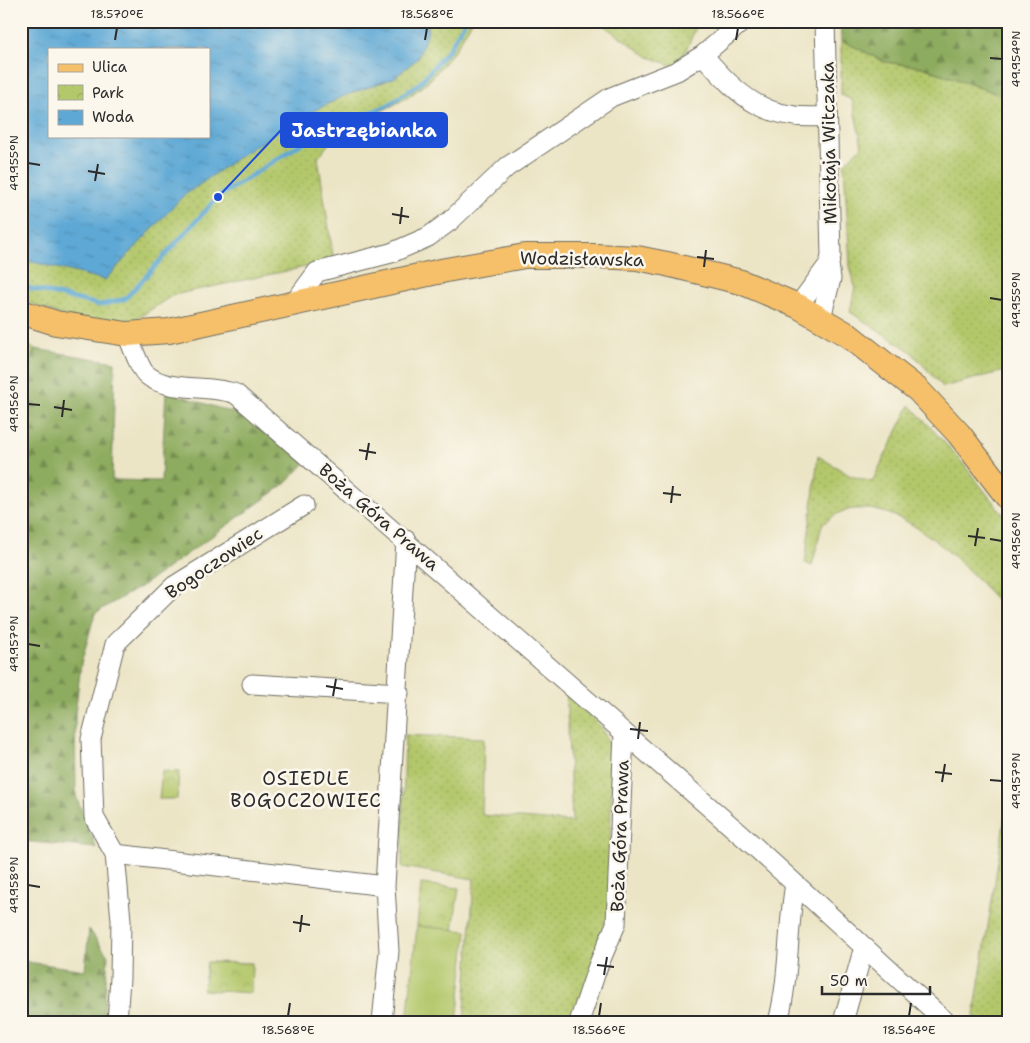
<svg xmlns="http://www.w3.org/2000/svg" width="1030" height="1043" font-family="'Shantell Sans',sans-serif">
	<defs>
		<pattern id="grass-dots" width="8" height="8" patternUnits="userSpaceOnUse" patternTransform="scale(1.25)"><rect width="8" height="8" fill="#b3c76b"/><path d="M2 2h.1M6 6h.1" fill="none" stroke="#9aab5d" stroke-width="1.8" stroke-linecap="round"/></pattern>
		<pattern id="forest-firs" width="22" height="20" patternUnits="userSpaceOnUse" patternTransform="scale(1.25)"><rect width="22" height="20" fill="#8eac5f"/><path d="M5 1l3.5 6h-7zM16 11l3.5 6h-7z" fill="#748c4f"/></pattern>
		<pattern id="park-crowns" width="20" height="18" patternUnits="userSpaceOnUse" patternTransform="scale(1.25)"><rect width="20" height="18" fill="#b3c76b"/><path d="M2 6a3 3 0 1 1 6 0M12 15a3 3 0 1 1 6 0" fill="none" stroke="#9aab5d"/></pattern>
		<pattern id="water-ripples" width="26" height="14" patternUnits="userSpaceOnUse" patternTransform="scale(1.25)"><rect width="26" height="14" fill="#5da8d5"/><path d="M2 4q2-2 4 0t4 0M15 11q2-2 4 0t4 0" fill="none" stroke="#4d89ad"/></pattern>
	</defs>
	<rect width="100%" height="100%" fill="#fbf7ec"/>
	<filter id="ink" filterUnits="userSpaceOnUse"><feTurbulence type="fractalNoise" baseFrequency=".02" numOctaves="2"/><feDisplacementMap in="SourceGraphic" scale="10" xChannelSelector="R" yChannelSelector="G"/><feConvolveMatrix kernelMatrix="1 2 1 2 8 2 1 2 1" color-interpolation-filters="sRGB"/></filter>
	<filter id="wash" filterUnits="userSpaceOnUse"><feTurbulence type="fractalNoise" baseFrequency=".0096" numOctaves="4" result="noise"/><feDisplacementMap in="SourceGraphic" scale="20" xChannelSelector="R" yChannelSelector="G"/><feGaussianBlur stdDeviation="1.12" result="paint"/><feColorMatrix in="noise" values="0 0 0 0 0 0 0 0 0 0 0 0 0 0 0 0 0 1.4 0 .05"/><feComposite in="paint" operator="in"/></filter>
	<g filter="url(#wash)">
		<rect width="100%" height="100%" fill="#ebe4c5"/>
		<path fill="url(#grass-dots)" stroke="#6f794b" fill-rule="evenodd" d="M 21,21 L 472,21 L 455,50 L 429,81 L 407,98 L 374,115 L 349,122 L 341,127 L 318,158 L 334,261 L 173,295 L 129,324 L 71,319 L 21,300 ZM 49,49 L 209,49 L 209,136 L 49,136 Z
			M 597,21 L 699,21 L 678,68 L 649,57 Z
			M 841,40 L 885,62 L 922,67 L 1009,98 L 1009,372 L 1000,372 L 943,387 L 910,351 L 850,312 L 855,287 L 850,266 L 844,164 L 862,146 L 852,100 L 841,95 Z
			M 21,343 L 35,349 L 21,385 Z
			M 910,405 L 957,456 L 1009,522 L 1009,613 C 972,574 905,494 844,511 C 837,513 828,520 822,525 L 812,566 L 805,563 L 818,456 L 851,476 L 872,482 Z
			M 566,687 L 602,728 L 612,752 L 609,915 L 581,1022 L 464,1022 L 474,879 L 402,867 L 405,735 L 484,738 L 482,815 L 572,822 Z
			M 1009,791 L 1009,1022 L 973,1022 Z"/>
		<path fill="url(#forest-firs)" stroke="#5c6c45" d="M 840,21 L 1009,21 L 1009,98 L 922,67 L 885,62 L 841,40 Z
			M 35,349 L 115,362 L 112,480 L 161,481 L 166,391 L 246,417 L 305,463 L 285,484 L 145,584 L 95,613 L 81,664 L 75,714 L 76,796 L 96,848 L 21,841 L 21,385 Z
			M 89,929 L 108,956 L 103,1022 L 21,1022 L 21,961 L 85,970 Z"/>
		<path fill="url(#park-crowns)" stroke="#6f794b" d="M 162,771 L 179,772 L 177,799 L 159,799 Z
			M 421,884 L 459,888 L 453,930 L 417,926 Z
			M 207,962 L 252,963 L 251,993 L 203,990 Z"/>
		<path fill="#b3c76b" stroke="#6f794b" d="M 417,926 L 467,931 L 457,1022 L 407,1021 Z"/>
		<path fill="url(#water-ripples)" stroke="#446a80" fill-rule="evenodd" d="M 21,21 L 427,21 L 428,31 L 418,58 L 394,78 L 344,96 L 295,120 L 237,158 L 182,197 L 105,280 L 21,259 ZM 49,49 L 209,49 L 209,136 L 49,136 Z"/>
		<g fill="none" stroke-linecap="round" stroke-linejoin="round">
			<path stroke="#5da8d5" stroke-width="4.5" d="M 21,284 L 29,288 L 100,305 L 125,299 L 218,197 L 310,138 L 388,105 L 420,83 L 449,49 L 465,21
				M 21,363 L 28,342"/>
		</g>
	</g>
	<g filter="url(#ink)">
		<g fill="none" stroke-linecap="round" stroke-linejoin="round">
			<g stroke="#6e6c61" stroke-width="21">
				<path id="minor" d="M 703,55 C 740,98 767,122 827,116
					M 294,303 L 317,272 L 391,253 L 428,237 L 450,221 L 507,167 L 611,97 L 677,71 L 703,55 L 743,21
					M 798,306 L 829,264 L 831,256 L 825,21
					M 821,318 L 831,279 L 829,264
					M 127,334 C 131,343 140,370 147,375 C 168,393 209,384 236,394 L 754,846 L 946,1022
					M 252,684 L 399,693
					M 115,854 L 385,886
					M 117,1022 L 120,978 L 121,920 L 115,854 L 94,817 L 91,739 L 115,644 L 174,586 L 304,505
					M 382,1022 L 389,951 L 385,886 L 406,540
					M 579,1022 L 598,966 L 616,924 L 624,733
					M 778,1022 C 790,977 787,929 795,884
					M 843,1022 L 864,947"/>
			</g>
			<g stroke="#6e6c61" stroke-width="26">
				<path id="major" d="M 21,312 L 56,323 L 127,334 L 169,331 L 446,270 L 525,256 L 596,256 L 637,258 L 667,264 L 741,282 L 798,306 L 848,335 L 918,390 L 959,434 L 1009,499"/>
			</g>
			<use href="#minor" stroke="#fff" stroke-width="19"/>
			<use href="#major" stroke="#f6c06b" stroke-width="24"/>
		</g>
	</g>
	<path fill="none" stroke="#2b2b2b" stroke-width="2" d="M 115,40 L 117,28M 425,40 L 427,28M 736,40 L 738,28M 990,58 L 1002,59M 28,163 L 40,165M 88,171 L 105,174M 95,181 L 98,164M 392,214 L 409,217M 400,224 L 402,207M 697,257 L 714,259M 704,267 L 706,250M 990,298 L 1002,300M 28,404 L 40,405M 54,407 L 72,410M 62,417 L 64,400M 359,450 L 376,453M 366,460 L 369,443M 663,493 L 681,495M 671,503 L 673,486M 968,536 L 985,538M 990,539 L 1002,541M 975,546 L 978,528M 28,644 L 40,646M 326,686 L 343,689M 333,696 L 336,679M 630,729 L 648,731M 638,739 L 640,722M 935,772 L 952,774M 990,780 L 1002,781M 942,782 L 945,764M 28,885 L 40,887M 293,922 L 310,925M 300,932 L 302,915M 597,965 L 614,967M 604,975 L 607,957M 288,1016 L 290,1003M 599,1016 L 601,1003M 909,1016 L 911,1003"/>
	<g text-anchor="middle" stroke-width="5" stroke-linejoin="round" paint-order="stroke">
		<g font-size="18" fill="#2b2b2b" stroke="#fbf7ec">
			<text transform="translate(829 143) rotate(-91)" y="6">Mikołaja Witczaka</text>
			<text transform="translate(582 259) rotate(1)" y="6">Wodzisławska</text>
			<text transform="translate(379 517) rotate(41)" y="6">Boża Góra Prawa</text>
			<text transform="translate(214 563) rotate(-34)" y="6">Bogoczowiec</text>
			<text transform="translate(620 836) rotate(-88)" y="6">Boża Góra Prawa</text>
		</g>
		<g font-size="19" letter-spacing="1" fill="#2b2b2b" stroke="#fbf7ec">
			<text x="306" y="785">OSIEDLE<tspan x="306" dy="22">BOGOCZOWIEC</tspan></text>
		</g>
	</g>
	<path fill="none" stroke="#1d4ed8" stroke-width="2" d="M218 197L281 130"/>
	<circle fill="#1d4ed8" stroke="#fbf7ec" stroke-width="2" cx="218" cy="197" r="5"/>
	<rect fill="#1d4ed8" stroke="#1d4ed8" stroke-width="2" x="281" y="113" width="166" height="34" rx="5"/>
	<g font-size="19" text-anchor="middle" font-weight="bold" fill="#fff">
		<text x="364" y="137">Jastrzębianka</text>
	</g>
	<rect width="1030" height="1043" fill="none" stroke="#fbf7ec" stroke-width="55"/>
	<rect x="48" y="48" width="162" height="90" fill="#fbf7ec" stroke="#a8a59f"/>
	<rect x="58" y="64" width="25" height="8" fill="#f6c06b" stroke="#a8a59f"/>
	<text x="92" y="72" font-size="15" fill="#2b2b2b">Ulica</text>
	<rect x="58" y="85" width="25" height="15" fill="url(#park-crowns)" stroke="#a8a59f"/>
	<text x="92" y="98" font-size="15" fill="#2b2b2b">Park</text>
	<rect x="58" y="110" width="25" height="15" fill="url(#water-ripples)" stroke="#a8a59f"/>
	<text x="92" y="122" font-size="15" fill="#2b2b2b">Woda</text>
	<path d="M822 986v8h108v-8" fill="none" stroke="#2b2b2b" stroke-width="2.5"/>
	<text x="830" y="986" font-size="15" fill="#2b2b2b" stroke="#fbf7ec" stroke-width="4" paint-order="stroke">50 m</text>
	<rect x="28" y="28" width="974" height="988" fill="none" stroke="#2b2b2b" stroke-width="2"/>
	<g font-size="12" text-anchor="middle" fill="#2b2b2b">
		<text x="117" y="18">18.570°E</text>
		<text x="427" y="18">18.568°E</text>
		<text x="738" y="18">18.566°E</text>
		<text transform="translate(1016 59) rotate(-90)" y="4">49.954°N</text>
		<text transform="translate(14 163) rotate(-90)" y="4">49.955°N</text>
		<text transform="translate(1016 300) rotate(-90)" y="4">49.955°N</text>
		<text transform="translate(14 404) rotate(-90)" y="4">49.956°N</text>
		<text transform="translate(1016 541) rotate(-90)" y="4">49.956°N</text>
		<text transform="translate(14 644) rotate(-90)" y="4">49.957°N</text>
		<text transform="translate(1016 781) rotate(-90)" y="4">49.957°N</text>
		<text transform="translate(14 885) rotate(-90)" y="4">49.958°N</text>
		<text x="288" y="1034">18.568°E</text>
		<text x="599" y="1034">18.566°E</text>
		<text x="909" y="1034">18.564°E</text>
	</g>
</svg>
